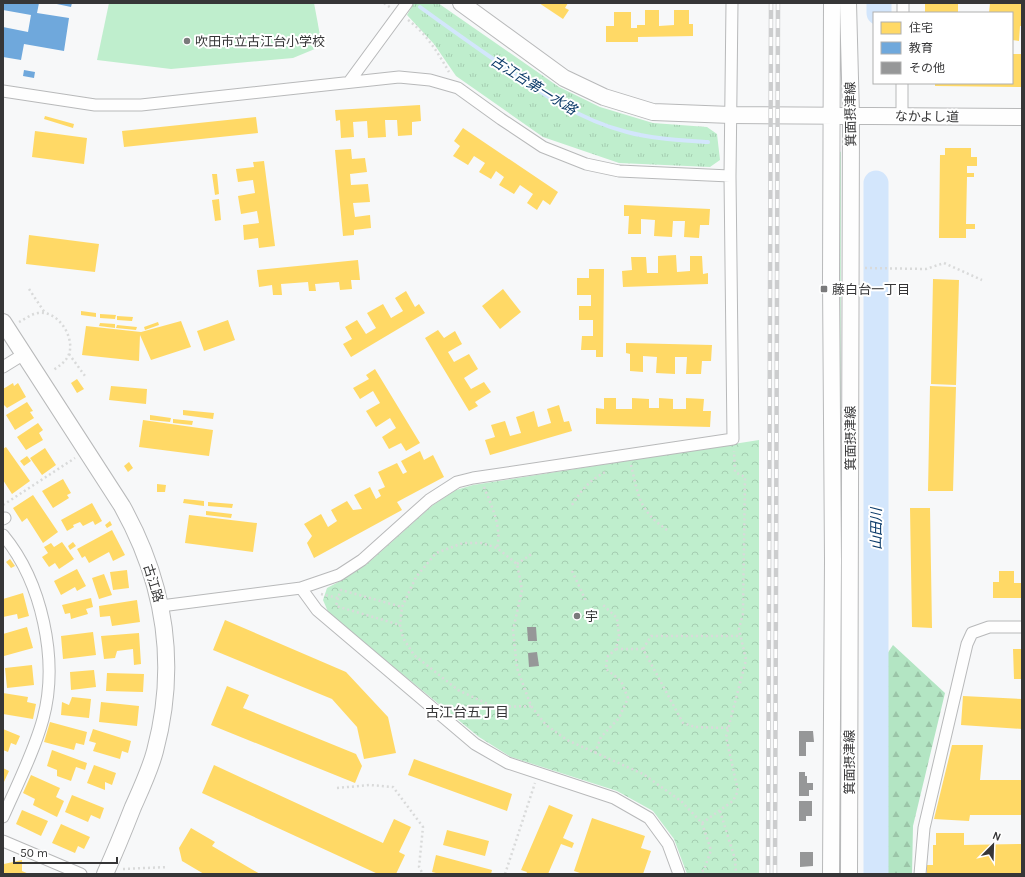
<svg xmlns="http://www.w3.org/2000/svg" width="1025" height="877" font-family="Karla,'Noto Sans JP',sans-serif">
	<defs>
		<pattern id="grass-tufts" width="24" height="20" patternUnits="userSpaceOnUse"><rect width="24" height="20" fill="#bfeecd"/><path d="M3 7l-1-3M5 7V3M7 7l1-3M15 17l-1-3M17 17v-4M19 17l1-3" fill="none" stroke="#a5cdb1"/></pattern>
		<pattern id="forest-firs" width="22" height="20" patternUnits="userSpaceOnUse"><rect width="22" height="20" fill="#b3e5c3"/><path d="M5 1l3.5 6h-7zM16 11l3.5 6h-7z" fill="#9bc5a8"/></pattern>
		<pattern id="park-crowns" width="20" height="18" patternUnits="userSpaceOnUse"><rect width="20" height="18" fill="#bfeecd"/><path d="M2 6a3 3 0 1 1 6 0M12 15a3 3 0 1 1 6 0" fill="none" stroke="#a5cdb1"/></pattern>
	</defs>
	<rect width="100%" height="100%" fill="#f7f8f9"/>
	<path fill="url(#grass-tufts)" d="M 414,3 L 438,3 L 559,87 L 600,107 L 653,123 L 707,127 L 717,134 L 720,160 L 710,167 L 619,163 L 543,137 L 456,76 L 434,44 L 407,15 Z
		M 839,151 L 841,152 L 840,874 L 835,874 Z"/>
	<path fill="url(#forest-firs)" d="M 893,645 L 945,693 L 913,826 L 912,874 L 885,874 L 887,654 Z"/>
	<path fill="url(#park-crowns)" d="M 759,440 L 759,874 L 687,874 L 674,839 L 653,811 L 617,791 L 511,757 L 479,737 L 329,614 L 323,600 L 327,588 L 344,579 L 367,564 L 433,505 L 456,490 L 473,485 Z"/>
	<path fill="#bfeecd" d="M 109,3 L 314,3 L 322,46 L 293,58 L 171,69 L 97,60 Z"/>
	<path fill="#ffd966" d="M 539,3 L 568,3 L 565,8 L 569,10 L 563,19 Z
		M 925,3 L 958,3 L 958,13 L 925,13 Z
		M 990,3 L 1022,3 L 1022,26 L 1020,26 L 1019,41 L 1012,40 L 1012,13 L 989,13 Z
		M 645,10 L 659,10 L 659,26 L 674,25 L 674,10 L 689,10 L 689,24 L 693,24 L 693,36 L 638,37 L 638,42 L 606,42 L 606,26 L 614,26 L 614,12 L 631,12 L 631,28 L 637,28 L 637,25 L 645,25 Z
		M 1012,54 L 1022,54 L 1022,87 L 935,86 L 935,83 L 1012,83 Z
		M 420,105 L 421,121 L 412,122 L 412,135 L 398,136 L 397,120 L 385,120 L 386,137 L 368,138 L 367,121 L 353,122 L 354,137 L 341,138 L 340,120 L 336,121 L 335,110 Z
		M 45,116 L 74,124 L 73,128 L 44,119 Z
		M 256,117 L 258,133 L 124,147 L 122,131 Z
		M 463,128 L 558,192 L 550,205 L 543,200 L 537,210 L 527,203 L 533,194 L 520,185 L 514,194 L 499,185 L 504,177 L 496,171 L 491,179 L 479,172 L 485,163 L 474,156 L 468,165 L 453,156 L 460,146 L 454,141 Z
		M 35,131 L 87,138 L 84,164 L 32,157 Z
		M 945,148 L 971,148 L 971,157 L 977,157 L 977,166 L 967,166 L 967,173 L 974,173 L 974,177 L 967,177 L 966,224 L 975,224 L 975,229 L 966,229 L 966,238 L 939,238 L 940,155 L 945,155 Z
		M 351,149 L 352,159 L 365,158 L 367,172 L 350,174 L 351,185 L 368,184 L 370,202 L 353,203 L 355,217 L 370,215 L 371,228 L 354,230 L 354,235 L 343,236 L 335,150 Z
		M 264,161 L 275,246 L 259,248 L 258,238 L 244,240 L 243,225 L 259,223 L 257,211 L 241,214 L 238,196 L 255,193 L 253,180 L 238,182 L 236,169 L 254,167 L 253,162 Z
		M 212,174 L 217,174 L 219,194 L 215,195 Z
		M 219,199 L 221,220 L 215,221 L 212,200 Z
		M 624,205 L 710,209 L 709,225 L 700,225 L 699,238 L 684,237 L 685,221 L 673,221 L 672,237 L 654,236 L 655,220 L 641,219 L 641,234 L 628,234 L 629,216 L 624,216 Z
		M 29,235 L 99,244 L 95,272 L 26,264 Z
		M 676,255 L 677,272 L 690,271 L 690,256 L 702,256 L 703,274 L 708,273 L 708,284 L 623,287 L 622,271 L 632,270 L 631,257 L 646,257 L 647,273 L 658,273 L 658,256 Z
		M 358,260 L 360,280 L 351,280 L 352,289 L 340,290 L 339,282 L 315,284 L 316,291 L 309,291 L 308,282 L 281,284 L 282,295 L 273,295 L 272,285 L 259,287 L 257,270 Z
		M 589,269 L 604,269 L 603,357 L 596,357 L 596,350 L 581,350 L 582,336 L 593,336 L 593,320 L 579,320 L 579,306 L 591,306 L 591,295 L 577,295 L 577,278 L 589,278 Z
		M 933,279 L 959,280 L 956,385 L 931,384 Z
		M 503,289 L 521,312 L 500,329 L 482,306 Z
		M 406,291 L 415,307 L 419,304 L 425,313 L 351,357 L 343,344 L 352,339 L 345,327 L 357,320 L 366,334 L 376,328 L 367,313 L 383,304 L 391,318 L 403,311 L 395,298 Z
		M 81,311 L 96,313 L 96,317 L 81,315 Z
		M 100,314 L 116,315 L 115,319 L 100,318 Z
		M 117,316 L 133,317 L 132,321 L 117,320 Z
		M 228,320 L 235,340 L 204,351 L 197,331 Z
		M 181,321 L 191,347 L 151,360 L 140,335 L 139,361 L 82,355 L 86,326 L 141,332 Z
		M 158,322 L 159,325 L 145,330 L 144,327 Z
		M 100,323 L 115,324 L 115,328 L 99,326 Z
		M 117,325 L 137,327 L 136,330 L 116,328 Z
		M 438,330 L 444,338 L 455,331 L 462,344 L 448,352 L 454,362 L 469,354 L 478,369 L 464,378 L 471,389 L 484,382 L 491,392 L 475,402 L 478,406 L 469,411 L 425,338 Z
		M 626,343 L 712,345 L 711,361 L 702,361 L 701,374 L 686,374 L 687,357 L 675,357 L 675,374 L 656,373 L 657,357 L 643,356 L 643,372 L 630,371 L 630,354 L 626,353 Z
		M 375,369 L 420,443 L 406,451 L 401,443 L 389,449 L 382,437 L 396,428 L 390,418 L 376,427 L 366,411 L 380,403 L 373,391 L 360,399 L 353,388 L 369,379 L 366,375 Z
		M 77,379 L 84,389 L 77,393 L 71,383 Z
		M 13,383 L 14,386 L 18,383 L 26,397 L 7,408 L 3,404 L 3,389 Z
		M 111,386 L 147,389 L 146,404 L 109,400 Z
		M 930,386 L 956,387 L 953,491 L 928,491 Z
		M 604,398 L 616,398 L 616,409 L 632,409 L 632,398 L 649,399 L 649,408 L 659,408 L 659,398 L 673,399 L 673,409 L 686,409 L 686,398 L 704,399 L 703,411 L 711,411 L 710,427 L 596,424 L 596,408 L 604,409 Z
		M 27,402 L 33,411 L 30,412 L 34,418 L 15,430 L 6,415 Z
		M 559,405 L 564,422 L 569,421 L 572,431 L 490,455 L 485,440 L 495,437 L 491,425 L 505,421 L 510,436 L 521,433 L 516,417 L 534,411 L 538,427 L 551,423 L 547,409 Z
		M 183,410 L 214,413 L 213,419 L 183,415 Z
		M 150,415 L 171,418 L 170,422 L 150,420 Z
		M 173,419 L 193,421 L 192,425 L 173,423 Z
		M 143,420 L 213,430 L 209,456 L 139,447 Z
		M 38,423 L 43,430 L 39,433 L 43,440 L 26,450 L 17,437 Z
		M 6,447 L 30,481 L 12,494 L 3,480 L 3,449 Z
		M 45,448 L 56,465 L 42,475 L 30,458 Z
		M 420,451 L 424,460 L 433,455 L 444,477 L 397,502 L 402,510 L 314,558 L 307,543 L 312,536 L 304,524 L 321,514 L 328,527 L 337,521 L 331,510 L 347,501 L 353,510 L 362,509 L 354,495 L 370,487 L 376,499 L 381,496 L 378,490 L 385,487 L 378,472 L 397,463 L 403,474 L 407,472 L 401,461 Z
		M 27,456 L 31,461 L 24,466 L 20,461 Z
		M 129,462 L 133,468 L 128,472 L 124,466 Z
		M 63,479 L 71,493 L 67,495 L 69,498 L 53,508 L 42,491 Z
		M 157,484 L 166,485 L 165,492 L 157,492 Z
		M 33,495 L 58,532 L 43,543 L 27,518 L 22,522 L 13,508 Z
		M 184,499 L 204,501 L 204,506 L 183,503 Z
		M 208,502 L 233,504 L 232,508 L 208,506 Z
		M 92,503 L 102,521 L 95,525 L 93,521 L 83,526 L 80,522 L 73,525 L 74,527 L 67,531 L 61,520 Z
		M 910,508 L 930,508 L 932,628 L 912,627 Z
		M 206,511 L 232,514 L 231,518 L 206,515 Z
		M 189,515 L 257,523 L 253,552 L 185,543 Z
		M 110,521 L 112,525 L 107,528 L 105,525 Z
		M 112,530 L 125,555 L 113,561 L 109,552 L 89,563 L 85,556 L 82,558 L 77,549 Z
		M 62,542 L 74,559 L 59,569 L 55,563 L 49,567 L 42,557 L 48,553 L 44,547 L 51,543 L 54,547 Z
		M 73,542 L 76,546 L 70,550 L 68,546 Z
		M 10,559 L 15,566 L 11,568 L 6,562 Z
		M 77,569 L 86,586 L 77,591 L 75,587 L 61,595 L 54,581 Z
		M 127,570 L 129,588 L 113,590 L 110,572 Z
		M 999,571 L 1014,571 L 1014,583 L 1022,583 L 1022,598 L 993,598 L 993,582 L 999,582 Z
		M 104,574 L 112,595 L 99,599 L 92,578 Z
		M 23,593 L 29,616 L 18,619 L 17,614 L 3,617 L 3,599 Z
		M 91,598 L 93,607 L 86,609 L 88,614 L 71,619 L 70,613 L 65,614 L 62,605 Z
		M 137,600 L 140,622 L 112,626 L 110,616 L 100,617 L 99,606 Z
		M 225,620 L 346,672 L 388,717 L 396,753 L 364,759 L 357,727 L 332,699 L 213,650 Z
		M 27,627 L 33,648 L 4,656 L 3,651 L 3,634 Z
		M 93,632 L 96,655 L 63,659 L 61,636 Z
		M 139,633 L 141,664 L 134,665 L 133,649 L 117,651 L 115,658 L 104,659 L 101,636 Z
		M 1013,649 L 1022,649 L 1022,679 L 1014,679 Z
		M 32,665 L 34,685 L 7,688 L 5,668 Z
		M 94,670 L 96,687 L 71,690 L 70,672 Z
		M 107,673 L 144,674 L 143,692 L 106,691 Z
		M 227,686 L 249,695 L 243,708 L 356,754 L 362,766 L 355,783 L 211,725 Z
		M 3,693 L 28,697 L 27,702 L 36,704 L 33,719 L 3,714 Z
		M 963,696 L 1022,699 L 1022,729 L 961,725 Z
		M 72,697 L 91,699 L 89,718 L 61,715 L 62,702 L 69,705 Z
		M 101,702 L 139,706 L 137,726 L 99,722 Z
		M 50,722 L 87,732 L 84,745 L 76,743 L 74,750 L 44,742 Z
		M 3,729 L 20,736 L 16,745 L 11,743 L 8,752 L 3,750 Z
		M 93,729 L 131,741 L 128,753 L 122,751 L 120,759 L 93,751 L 96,743 L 89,741 Z
		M 952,745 L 983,745 L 980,780 L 1022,780 L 1022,815 L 970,815 L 969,821 L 934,819 Z
		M 52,750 L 87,763 L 85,770 L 76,767 L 71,781 L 57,776 L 57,770 L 47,766 Z
		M 414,759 L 512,794 L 507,811 L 408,775 Z
		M 94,765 L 116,773 L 112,785 L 105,782 L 105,790 L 87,783 Z
		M 214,765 L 383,843 L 394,819 L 411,827 L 399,852 L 405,855 L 396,874 L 378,874 L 202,793 Z
		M 3,768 L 9,771 L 3,784 Z
		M 31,775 L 60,788 L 56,797 L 64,801 L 57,817 L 33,805 L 35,799 L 23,793 Z
		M 72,795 L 104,808 L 100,819 L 91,815 L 88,822 L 65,812 Z
		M 549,805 L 573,815 L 563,838 L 574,843 L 572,848 L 561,844 L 548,874 L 526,874 L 527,872 L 521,870 Z
		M 22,810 L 48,821 L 41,836 L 16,824 Z
		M 592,818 L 645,836 L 641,848 L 651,851 L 643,874 L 583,874 L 574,871 Z
		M 61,824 L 90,837 L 84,849 L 78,846 L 75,853 L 52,843 Z
		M 191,828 L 215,842 L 212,846 L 260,874 L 204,874 L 182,861 L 179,848 Z
		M 447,830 L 489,841 L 485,856 L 443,845 Z
		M 936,833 L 964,833 L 964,845 L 1022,844 L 1022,874 L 927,874 L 926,865 L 933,865 L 933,845 L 936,845 Z
		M 436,855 L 492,870 L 491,874 L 440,874 L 432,872 Z
		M 22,860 L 22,871 L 29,874 L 3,874 L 4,864 Z"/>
	<path fill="#6fa8dc" d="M 3,3 L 39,3 L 37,13 L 69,18 L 64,51 L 24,44 L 21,60 L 3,57 L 3,27 L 28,32 L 31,15 L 3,10 Z
		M 52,3 L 72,3 L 71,7 Z
		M 24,70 L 35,72 L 34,78 L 23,76 Z"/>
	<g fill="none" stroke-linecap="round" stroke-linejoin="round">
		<path stroke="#d3e6fc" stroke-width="4" d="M 420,7 C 446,26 473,45 499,63 C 539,92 579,120 627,132 C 653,139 681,140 708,142"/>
		<path stroke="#d3e6fc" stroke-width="25" d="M 879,13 L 879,3
			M 876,183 L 876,874"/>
	</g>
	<path fill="#969798" d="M 527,627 L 536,627 L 537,641 L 528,641 Z
		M 537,652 L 539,666 L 529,667 L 528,653 Z
		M 799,731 L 813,731 L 814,742 L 806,742 L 806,756 L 799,756 Z
		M 799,772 L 805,772 L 805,776 L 807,776 L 807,783 L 813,783 L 813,790 L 809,790 L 809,796 L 799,796 Z
		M 799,801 L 812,801 L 812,816 L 806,816 L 806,821 L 799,821 Z
		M 800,852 L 813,852 L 813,866 L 800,867 Z"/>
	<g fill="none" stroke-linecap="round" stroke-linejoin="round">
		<g stroke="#b8b9ba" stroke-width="13">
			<path id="street" d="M 903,13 L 903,3
				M 349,82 L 407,3
				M 902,83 L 902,116
				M 3,91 L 95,105 L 141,105 L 399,77 L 430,80 L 458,88 L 501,119 L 543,147 L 586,164 L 619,171 L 730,176
				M 3,367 L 24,354
				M 3,519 L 5,518
				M 3,535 C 42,582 59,660 43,719 C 34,752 17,785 3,817
				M 301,588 L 317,610 L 475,744 L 508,763 L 614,798 L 649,818 L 668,844 L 679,874
				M 161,606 L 301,588 L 339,575 L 362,560 L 429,500 L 457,482 L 473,478 L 733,439 L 730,176 L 732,3
				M 3,841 L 81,874
				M 920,874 L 924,828 L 967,644 L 972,633 L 989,627 L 1022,627"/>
		</g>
		<g stroke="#b8b9ba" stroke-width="18">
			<path id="secondary" d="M 461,3 L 564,78 L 604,97 L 653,112 L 731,115 L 1022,117
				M 848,3 L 851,116 L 849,874
				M 3,322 L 122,506 C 165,583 178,665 155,751 C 150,770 141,789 133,807 C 124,830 115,852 105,874
				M 831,874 L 833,560 L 831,280 L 832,3"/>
		</g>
		<path stroke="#d9dada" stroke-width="2.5" stroke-dasharray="2 3" stroke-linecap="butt" d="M 384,3 L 391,8
			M 408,20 C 426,33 438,53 449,72
			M 865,268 L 926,269 L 944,263 L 982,280
			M 29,289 L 45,313
			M 19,322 C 25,319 31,314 38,313 C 58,310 75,337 69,354 C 66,362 59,366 52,371
			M 69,354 L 85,376
			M 631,465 C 635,480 637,498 646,510 C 651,518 659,524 667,530
			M 484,487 C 492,507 502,527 497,548
			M 3,505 L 75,458
			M 572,505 C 582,489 590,480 607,471
			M 517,564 L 533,553
			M 572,571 L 586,601
			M 321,594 L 338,598 L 341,590 L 402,607
			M 338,598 L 336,606 L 400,625
			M 616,649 L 643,649
			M 531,706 L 494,707 L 458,690 L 414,655 L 403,638 L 400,625 L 402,607 L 416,577 L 436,553 L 463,543 L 482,543 L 497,548 L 517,564 L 522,590 L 513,630 L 517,668 L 531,706 L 546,725 L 567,740 L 643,774 L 681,801 L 702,823 L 711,850 L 704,870 L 699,874
			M 728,728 L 695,727 L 683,723 L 643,649 L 651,636 L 739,636
			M 595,753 L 601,737 L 619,718 L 628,698 L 621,681 L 606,669 L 607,657 L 616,649 L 619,636 L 617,618 L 602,604
			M 337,788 L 370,785 L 393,787 L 423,827 L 419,867 L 423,874
			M 720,811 L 735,859 L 736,874
			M 702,823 L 733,801 L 738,791 L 726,737 L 746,660 L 739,629 L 743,614 L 745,477 L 735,472 L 734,451
			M 123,869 L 168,867
			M 505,874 L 535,783"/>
		<use href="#street" stroke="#fefefe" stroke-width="11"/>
		<use href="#secondary" stroke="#fefefe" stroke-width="16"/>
		<g stroke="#cccdce" stroke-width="4.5">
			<path id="rail" d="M 768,874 L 771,3
				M 775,874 L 778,3"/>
		</g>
		<use href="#rail" stroke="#fff" stroke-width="3" stroke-dasharray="9" stroke-linecap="butt"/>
	</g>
	<g fill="#7a7a7b" stroke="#fff" stroke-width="1.5">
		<circle cx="187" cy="41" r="4"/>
		<rect x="820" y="285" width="8" height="8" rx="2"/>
		<circle cx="577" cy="616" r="4"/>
	</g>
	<g text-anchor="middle" stroke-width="4" stroke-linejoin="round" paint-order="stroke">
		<g font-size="13" fill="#363637" stroke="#fff" text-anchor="start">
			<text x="195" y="46">吹田市立古江台小学校</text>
			<text x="832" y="294">藤白台一丁目</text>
			<text x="585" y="621">宇</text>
		</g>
		<g font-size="13" fill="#363637" stroke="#fff">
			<text transform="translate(850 114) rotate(-91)" y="5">箕面摂津線</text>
			<text transform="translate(927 116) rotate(1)" y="5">なかよし道</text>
			<text transform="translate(850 438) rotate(-90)" y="5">箕面摂津線</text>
			<text transform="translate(154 583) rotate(73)" y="5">古江路</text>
			<text transform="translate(849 762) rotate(-90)" y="5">箕面摂津線</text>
		</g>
		<g font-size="14" font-style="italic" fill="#0c3b69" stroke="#fff">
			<text transform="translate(534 85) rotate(32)" y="5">古江台第一水路</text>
			<text transform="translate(876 529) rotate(-90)" y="5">山田川</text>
		</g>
		<g font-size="14" fill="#363637" stroke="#fff">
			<text x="467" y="717">古江台五丁目</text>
		</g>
	</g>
	<rect width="1025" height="877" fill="none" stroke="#363637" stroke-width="8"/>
	<rect x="873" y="12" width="140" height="72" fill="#ffffff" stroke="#afafaf"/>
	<rect x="881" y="22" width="20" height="12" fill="#ffd966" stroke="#afafaf"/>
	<text x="909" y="32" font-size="12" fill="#363637">住宅</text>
	<rect x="881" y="42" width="20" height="12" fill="#6fa8dc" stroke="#afafaf"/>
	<text x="909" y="52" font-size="12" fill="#363637">教育</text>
	<rect x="881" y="62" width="20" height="12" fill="#969798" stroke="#afafaf"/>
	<text x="909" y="72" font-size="12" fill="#363637">その他</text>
	<g transform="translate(993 845) rotate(23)" stroke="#ffffff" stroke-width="3" paint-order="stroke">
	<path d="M0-3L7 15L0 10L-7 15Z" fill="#363637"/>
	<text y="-6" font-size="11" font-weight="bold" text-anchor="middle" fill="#363637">N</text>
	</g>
	<path d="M14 857v6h103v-6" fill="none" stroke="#363637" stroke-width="2"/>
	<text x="20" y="857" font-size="12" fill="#363637" stroke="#ffffff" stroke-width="3" paint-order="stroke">50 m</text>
</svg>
